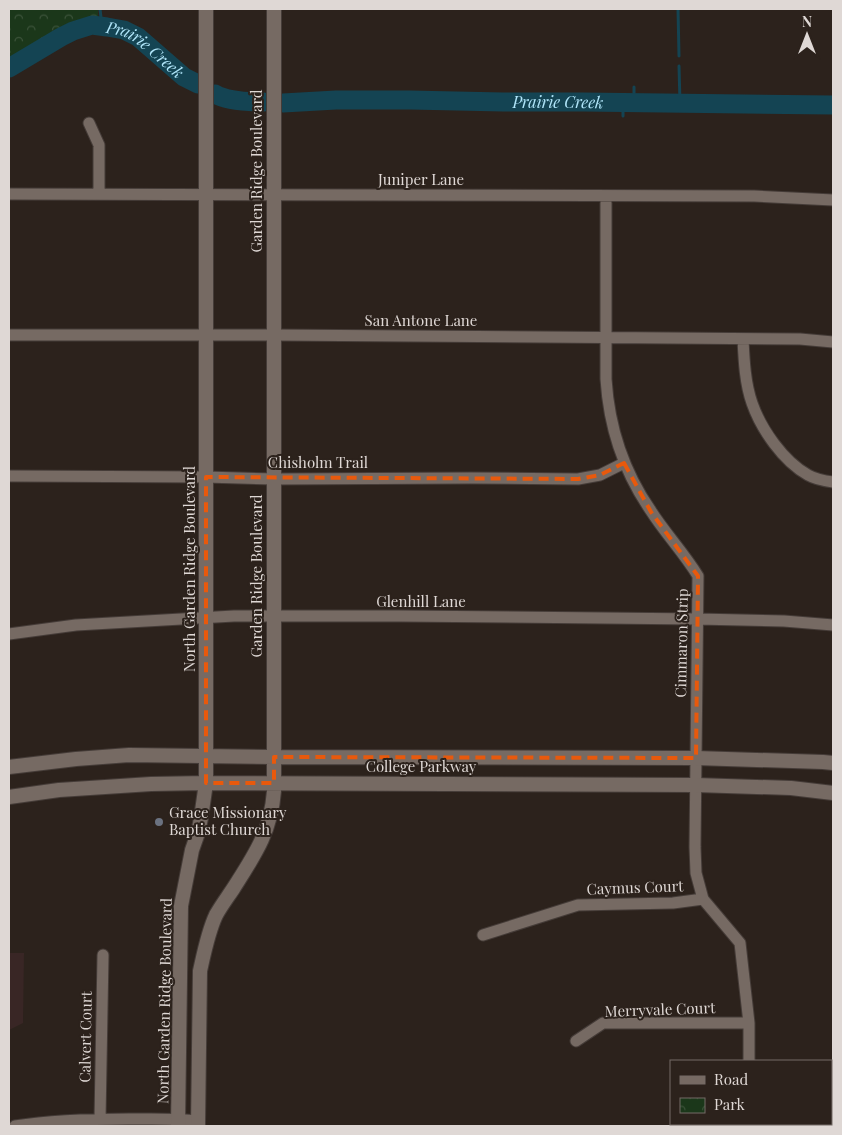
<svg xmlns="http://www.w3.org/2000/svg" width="842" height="1135" font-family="'Playfair Display',serif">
	<defs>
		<pattern id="park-crowns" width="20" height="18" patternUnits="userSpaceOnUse" patternTransform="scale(1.25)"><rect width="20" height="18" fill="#1b371a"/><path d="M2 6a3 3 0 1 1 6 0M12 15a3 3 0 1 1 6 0" fill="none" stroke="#3c533a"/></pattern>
	</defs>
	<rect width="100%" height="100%" fill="#2c221c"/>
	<path fill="#392625" d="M 9,953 L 24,953 L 23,1023 L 9,1030 Z"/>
	<path fill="url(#park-crowns)" d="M 9,9 L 98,9 L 98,32 L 56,40 L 9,71 Z"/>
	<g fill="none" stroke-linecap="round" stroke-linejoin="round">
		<path stroke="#144453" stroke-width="3" d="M 100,9 L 102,26
			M 678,9 L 679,56
			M 679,66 L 680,103
			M 634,87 L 634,103
			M 623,102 L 623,116"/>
		<g stroke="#144453" stroke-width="19">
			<path id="s1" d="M 9,68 L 61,37 L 73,31 L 92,25 L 107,27 L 124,30 L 138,37 L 184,77 L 198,84"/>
			<path d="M 215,94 C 227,101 250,102 264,102"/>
			<path id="s2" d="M 283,103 L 336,100 L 410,100 L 503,102 L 583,102 L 833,105"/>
		</g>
		<g stroke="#453c38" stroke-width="13">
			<path id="minor" d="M 89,123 L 99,145 L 99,194
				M 9,194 L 754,196 L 833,200
				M 606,196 L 606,379 C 609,427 624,472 651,511 C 665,533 684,553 698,576 L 695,847 L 696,873 L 703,899 L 740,943 L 749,1023 L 749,1061
				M 9,335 L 274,335 L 800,339 L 833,342
				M 743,339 C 744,360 745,383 752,403 C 761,429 783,461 808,475 C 815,479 825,481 833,482
				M 9,476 L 206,477 L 274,479 L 471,478 L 578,479 L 600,475 L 624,463
				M 9,634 L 76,625 L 234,616 L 399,616 L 698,619 L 784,621 L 833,625
				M 483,935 L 578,905 L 673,903 L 703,899
				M 576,1041 L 603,1023 L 749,1023
				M 100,1119 L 103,955
				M 15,1126 C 53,1120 91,1119 129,1119 C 153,1119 175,1118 198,1121
				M 748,1126 L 748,1124"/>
		</g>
		<g stroke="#453c38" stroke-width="16">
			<path id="secondary" d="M 9,767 L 76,759 L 129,755 L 274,757 L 696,758 L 823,762 L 833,763
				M 9,797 L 59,790 L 151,784 L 206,783 L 696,785 L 791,788 L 833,793
				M 178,1126 L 181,906 L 192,850 L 198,833 L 201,818 L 206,783 L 206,9
				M 198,1126 L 200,971 C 204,953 208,932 216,915 C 221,906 227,898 233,889 C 254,856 271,832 274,791 L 274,9"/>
		</g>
		<use href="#minor" stroke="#766a63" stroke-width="11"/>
		<use href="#secondary" stroke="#766a63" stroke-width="14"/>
	</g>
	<path fill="none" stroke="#e8590c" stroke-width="4" stroke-dasharray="10 6" stroke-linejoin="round" d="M 624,463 L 651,512 L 698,576 L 696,758 L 274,757 L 274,783 L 206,783 L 206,477 L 578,479 L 600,475 Z"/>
	<circle fill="#6b7280" stroke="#2c221c" stroke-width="2" cx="159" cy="822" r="5"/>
	<g text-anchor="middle" stroke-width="4" stroke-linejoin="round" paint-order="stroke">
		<g font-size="15" fill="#dfd8d5" stroke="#2c221c">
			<text transform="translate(257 171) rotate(-90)" y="5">Garden Ridge Boulevard</text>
			<text x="421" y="185">Juniper Lane</text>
			<text x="421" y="326">San Antone Lane</text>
			<text x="318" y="468">Chisholm Trail</text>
			<text transform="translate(190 569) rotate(-90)" y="5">North Garden Ridge Boulevard</text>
			<text transform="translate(257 576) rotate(-90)" y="5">Garden Ridge Boulevard</text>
			<text x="421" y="607">Glenhill Lane</text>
			<text transform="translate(682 643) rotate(-89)" y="5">Cimmaron Strip</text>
			<text x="421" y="772">College Parkway</text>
			<text transform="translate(635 888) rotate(-2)" y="5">Caymus Court</text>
			<text transform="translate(165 1001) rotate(-89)" y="5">North Garden Ridge Boulevard</text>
			<text transform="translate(660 1010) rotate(-2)" y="5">Merryvale Court</text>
			<text transform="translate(86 1037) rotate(-89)" y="5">Calvert Court</text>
		</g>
		<g font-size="15" fill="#dfd8d5" stroke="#2c221c" text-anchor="start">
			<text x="169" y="818">Grace Missionary<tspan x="169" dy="17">Baptist Church</tspan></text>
		</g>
		<g font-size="16" font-style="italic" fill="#b0e5f9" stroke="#2c221c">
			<text dy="6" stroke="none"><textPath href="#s1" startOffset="154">Prairie Creek</textPath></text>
			<text dy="6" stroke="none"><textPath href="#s2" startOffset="275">Prairie Creek</textPath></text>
		</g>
	</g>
	<rect width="842" height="1135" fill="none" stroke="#dfd8d5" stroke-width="20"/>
	<rect x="670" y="1060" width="162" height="65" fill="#2c221c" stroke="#746b66"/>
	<rect x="680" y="1076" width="25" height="8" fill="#766a63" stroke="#746b66"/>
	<text x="714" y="1085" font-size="15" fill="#dfd8d5">Road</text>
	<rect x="680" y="1098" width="25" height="15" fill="url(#park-crowns)" stroke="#746b66"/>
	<text x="714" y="1110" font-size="15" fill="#dfd8d5">Park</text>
	<g transform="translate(807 35)" stroke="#2c221c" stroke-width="4" paint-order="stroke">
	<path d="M0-4L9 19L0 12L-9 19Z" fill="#dfd8d5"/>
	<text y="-8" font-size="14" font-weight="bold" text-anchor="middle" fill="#dfd8d5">N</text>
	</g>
</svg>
